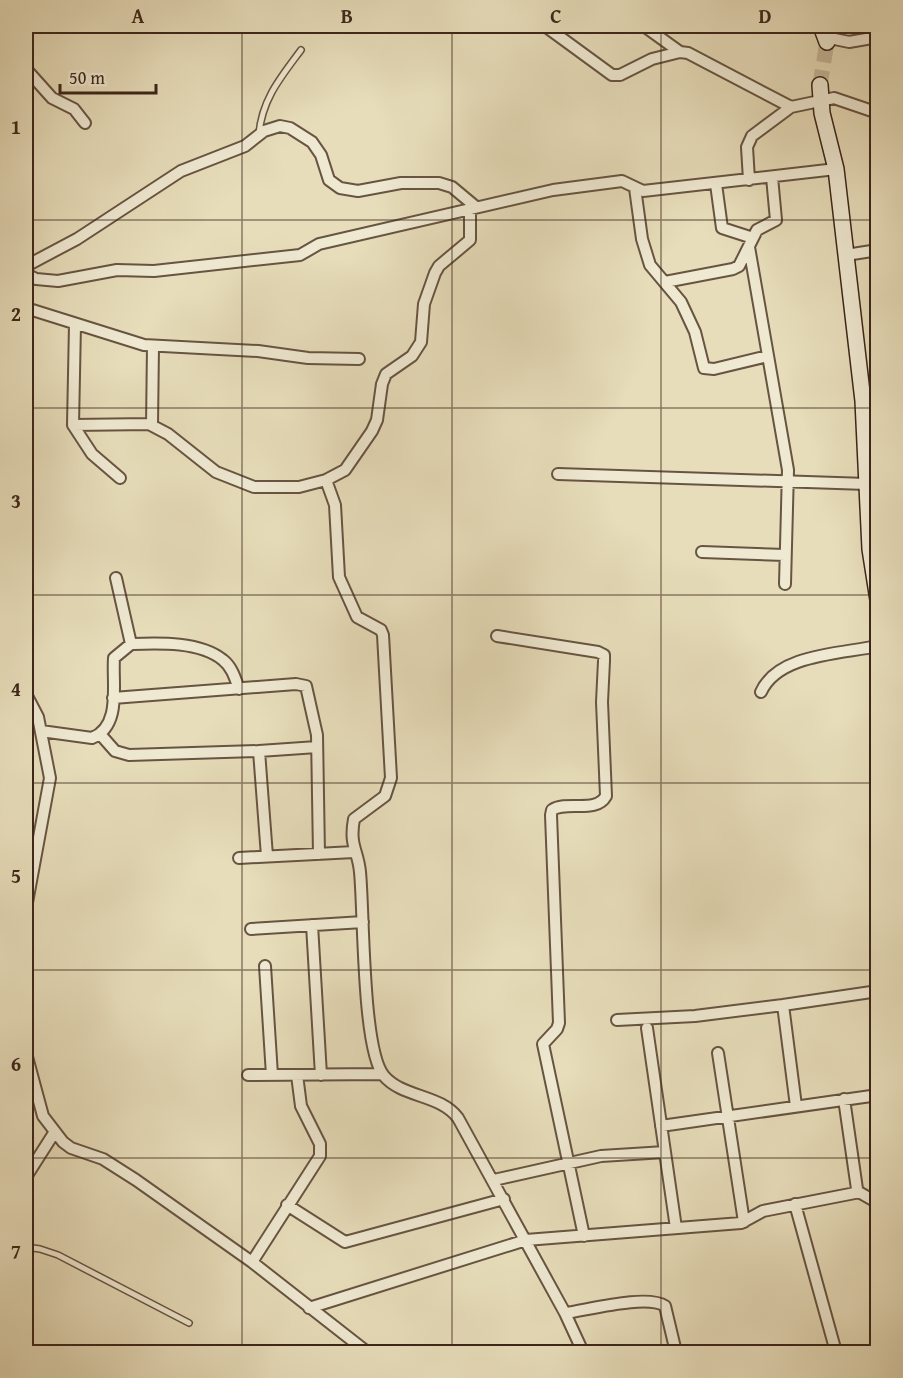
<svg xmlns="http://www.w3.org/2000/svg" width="903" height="1378" font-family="'Gentium Book Plus',serif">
	<rect width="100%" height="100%" fill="#e7ddba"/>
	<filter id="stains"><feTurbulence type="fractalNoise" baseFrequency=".00333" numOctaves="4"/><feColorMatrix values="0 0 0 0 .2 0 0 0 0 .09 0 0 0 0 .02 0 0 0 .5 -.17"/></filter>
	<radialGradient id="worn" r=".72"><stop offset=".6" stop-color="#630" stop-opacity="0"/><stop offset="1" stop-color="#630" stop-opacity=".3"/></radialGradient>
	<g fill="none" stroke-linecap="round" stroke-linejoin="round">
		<path stroke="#c5b89a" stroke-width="15" stroke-dasharray="15 8" stroke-linecap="butt" d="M 820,85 L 827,42"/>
		<g stroke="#675442" stroke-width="8">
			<path id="lane" d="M 259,134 C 262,99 281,77 301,50
				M 26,1247 L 40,1249 L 58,1255 L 189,1323"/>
		</g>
		<g stroke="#675442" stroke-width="14">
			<path id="street" d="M 545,26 L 612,75 L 620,75 L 652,59 L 680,52 L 688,53 L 791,107
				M 644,26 L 680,52
				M 825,37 L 849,42 L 878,37
				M 26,69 L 52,98 L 74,109 L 85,123
				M 749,180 L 747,147 L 752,136 L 791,107 L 834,98 L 878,113
				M 716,184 L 722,228 L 753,238
				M 635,188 L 642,239 L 650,265 L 681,302 L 695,332 L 704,368 L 714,369 L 768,356
				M 749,247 L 788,470 L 785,584
				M 846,255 L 878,250
				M 26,266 L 77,239 L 181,171 L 245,146 L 264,131 L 280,126 L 290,128 L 312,142 L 321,155 L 329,180 L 340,188 L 358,191 L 401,183 L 439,183 L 452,187 L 476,207
				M 26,274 L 36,279 L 58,281 L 117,270 L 154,271 L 300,255 L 319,244 L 553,190 L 622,181 L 643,191 L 836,169
				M 665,282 L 733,269 L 739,266 L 757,230 L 776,220 L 772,177
				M 26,308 L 144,345 L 258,351 L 308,358 L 359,359
				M 75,324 L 73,425 L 92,454 L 120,478
				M 863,401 L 878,403
				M 73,425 L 149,424 L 168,434 L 216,472 L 254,487 L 299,487 L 326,480 L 345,470 L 372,431 L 377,420 L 382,384 L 386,374 L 412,356 L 421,342 L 424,304 L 435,273 L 439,266 L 470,240 L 470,208
				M 152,425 L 153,346
				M 865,445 L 878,445
				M 558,474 L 867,484
				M 326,480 L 335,505 L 339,577 L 357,617 L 381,630 L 383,635 L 391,778 L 385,796 L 354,819 C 349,846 358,850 360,872 C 364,912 362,1050 384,1076 C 403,1098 440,1094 458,1118 L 565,1313 L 583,1352
				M 702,552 L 785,555
				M 497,636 L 598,652 L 604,655 L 604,661 L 602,702 L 606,796 C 596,814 567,800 552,810 L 551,815 L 559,1023 L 557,1029 L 543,1044 L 584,1236
				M 131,644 C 158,643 200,641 223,660 C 232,667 235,678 239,689
				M 761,692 C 778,654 840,654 878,646
				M 26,694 L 38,717 L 50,778 L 26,908
				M 113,698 L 296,684 L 306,686 L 317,735 L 319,854
				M 41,731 L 92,738 C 122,726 112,684 114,658 L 131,644 L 116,578
				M 100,734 L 115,751 L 129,755 L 259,751 L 267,856
				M 259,751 L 317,747
				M 239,858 L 354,852
				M 312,925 L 321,1075
				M 251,929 L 363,922
				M 265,966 L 272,1075
				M 617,1020 L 695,1016 L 783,1005
				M 647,1028 L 676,1228
				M 26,1053 L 43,1116 L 63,1142 L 71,1148 L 103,1159 L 136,1180 L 252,1262 L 367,1352
				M 718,1053 L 744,1222
				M 248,1075 L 382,1074
				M 796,1106 L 783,1005 L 878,991
				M 661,1126 L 878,1095
				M 26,1177 L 54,1133
				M 494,1180 L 601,1156 L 665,1152
				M 857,1191 L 878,1203
				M 795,1204 L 836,1352
				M 287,1205 L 345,1242 L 504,1199
				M 252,1262 L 320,1156 L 320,1144 L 301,1106 L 297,1075
				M 309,1308 L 526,1240 L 741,1223 L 763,1211 L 855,1193 L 857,1189 L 844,1099
				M 565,1313 C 588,1310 647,1294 665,1306 L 676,1352"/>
		</g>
		<g stroke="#3c261a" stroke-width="18">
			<path id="secondary" d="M 821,26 L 827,42
				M 820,85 L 822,113 L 836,169 L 863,401 L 870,549 L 878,600"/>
		</g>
		<use href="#lane" stroke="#efe9d2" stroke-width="5"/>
		<use href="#street" stroke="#efe9d2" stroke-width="10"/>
		<use href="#secondary" stroke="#efe9d2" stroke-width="15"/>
	</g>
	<path fill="none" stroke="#3c261a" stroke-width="1.5" stroke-opacity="0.55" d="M 242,26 L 242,1352M 452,26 L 452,1352M 661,26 L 661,1352M 26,220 L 878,220M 26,408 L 878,408M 26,595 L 878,595M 26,783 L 878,783M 26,970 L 878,970M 26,1158 L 878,1158"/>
	<rect width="903" height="1378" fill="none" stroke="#e7ddba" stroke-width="66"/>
	<path d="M60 84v9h96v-9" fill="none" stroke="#3c261a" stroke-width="3"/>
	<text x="69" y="84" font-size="18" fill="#3c261a" stroke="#efe9d2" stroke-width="4.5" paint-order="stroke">50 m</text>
	<rect x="33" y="33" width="837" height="1312" fill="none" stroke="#3c261a" stroke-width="2"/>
	<g font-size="20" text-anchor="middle" font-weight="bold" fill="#3c261a">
		<text x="138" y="23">A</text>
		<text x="347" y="23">B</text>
		<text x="556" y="23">C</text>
		<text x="765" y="23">D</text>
		<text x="16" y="134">1</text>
		<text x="16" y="321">2</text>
		<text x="16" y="508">3</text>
		<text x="16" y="696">4</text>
		<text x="16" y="883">5</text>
		<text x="16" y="1071">6</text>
		<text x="16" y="1258">7</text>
	</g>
	<rect width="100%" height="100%" filter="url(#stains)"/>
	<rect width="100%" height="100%" fill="url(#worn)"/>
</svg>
